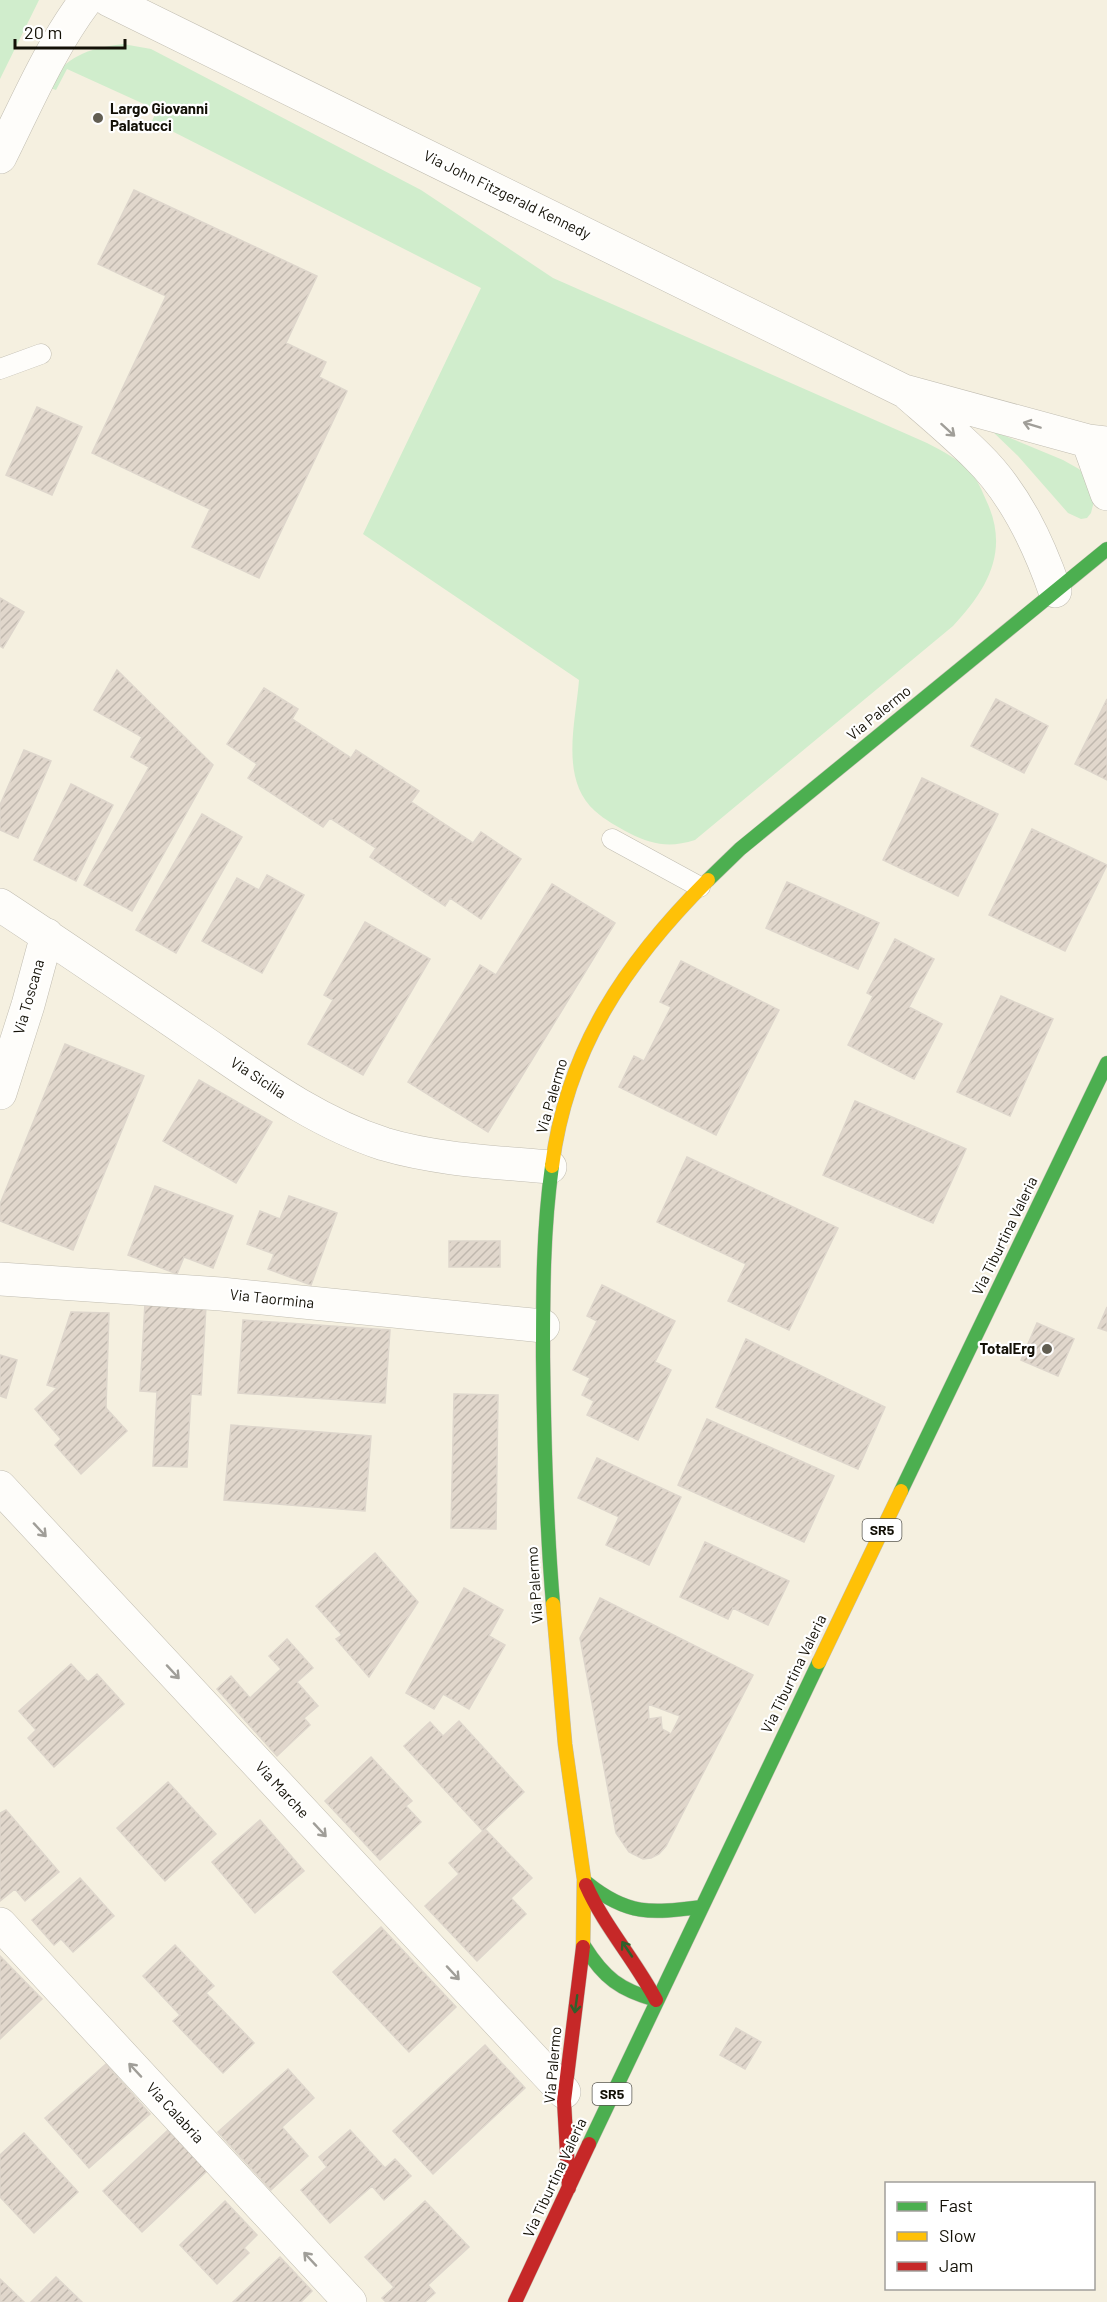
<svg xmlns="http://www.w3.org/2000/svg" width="1107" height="2302" font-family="Barlow,sans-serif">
	<defs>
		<pattern id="building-hatch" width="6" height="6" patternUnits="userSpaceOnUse" patternTransform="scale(1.5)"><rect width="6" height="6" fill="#e1d7cc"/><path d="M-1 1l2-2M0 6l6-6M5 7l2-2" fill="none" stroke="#c0b8ae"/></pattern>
	</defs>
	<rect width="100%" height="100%" fill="#f5f0e0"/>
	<path fill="#d0edcc" d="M 0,0 L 39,0 L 0,79 Z
		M 123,44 L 151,49 L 421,190 L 553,278 L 927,443 C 942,451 959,459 970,472 C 978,480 982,491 986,500 C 1010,550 988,589 953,626 L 695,840 C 670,848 653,845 629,833 C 618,827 605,820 595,811 C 559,779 576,721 579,680 L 363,534 L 481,288 L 152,121 L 157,110 L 67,69 L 56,90 L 44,86 C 70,56 84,49 123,44 Z
		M 991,430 L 1063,460 L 1079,469 L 1086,476 L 1094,501 L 1091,513 L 1087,518 L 1081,519 L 1068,513 L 1018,456 Z"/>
	<path fill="url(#building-hatch)" stroke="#ded6cc" stroke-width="1.5" fill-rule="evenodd" d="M 134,190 L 317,276 L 286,343 L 326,362 L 319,377 L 347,391 L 259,578 L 192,547 L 210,509 L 92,453 L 166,296 L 98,264 Z
		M 37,407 L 82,427 L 52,495 L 6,475 Z
		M 0,598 L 24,612 L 3,648 L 0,646 Z
		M 117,670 L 213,765 L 132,911 L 84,885 L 149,767 L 131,757 L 142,737 L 94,710 Z
		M 264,688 L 298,709 L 292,719 L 351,758 L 356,750 L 419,791 L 411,802 L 473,843 L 481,832 L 521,859 L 481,919 L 450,898 L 445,906 L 370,857 L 376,848 L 330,818 L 323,827 L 248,778 L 257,764 L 227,744 Z
		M 996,699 L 1048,726 L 1024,773 L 971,746 Z
		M 1107,699 L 1107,780 L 1075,764 Z
		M 24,750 L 51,761 L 18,838 L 0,830 L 0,805 Z
		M 922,778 L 998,814 L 958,896 L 883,860 Z
		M 71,784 L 113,805 L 76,881 L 34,860 Z
		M 202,814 L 242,837 L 176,953 L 136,930 Z
		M 1032,829 L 1107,865 L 1065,951 L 989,915 Z
		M 267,875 L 304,895 L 262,973 L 202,941 L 237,878 L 259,890 Z
		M 787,882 L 879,923 L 858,969 L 766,928 Z
		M 552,884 L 615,923 L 488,1132 L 408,1082 L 480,965 L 496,975 Z
		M 365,922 L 430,959 L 363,1075 L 308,1044 L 333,1000 L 324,995 Z
		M 895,939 L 934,959 L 909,1007 L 942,1024 L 914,1079 L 848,1045 L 873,996 L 867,993 Z
		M 681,961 L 779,1010 L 716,1135 L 619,1087 L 634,1056 L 644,1061 L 671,1007 L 660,1002 Z
		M 1001,996 L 1053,1019 L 1010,1116 L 957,1092 Z
		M 65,1044 L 144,1076 L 73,1250 L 0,1221 L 0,1204 Z
		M 199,1080 L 272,1122 L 236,1183 L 163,1141 Z
		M 855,1101 L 966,1149 L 933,1223 L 823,1175 Z
		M 687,1157 L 838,1228 L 789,1330 L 728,1301 L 746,1264 L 657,1222 Z
		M 155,1186 L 233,1216 L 213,1268 L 184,1257 L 177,1274 L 128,1255 Z
		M 289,1196 L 337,1213 L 311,1285 L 268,1269 L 274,1254 L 247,1244 L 260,1211 L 280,1219 Z
		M 449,1241 L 500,1241 L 500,1267 L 449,1267 Z
		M 602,1285 L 675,1321 L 655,1362 L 671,1370 L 638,1440 L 587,1415 L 594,1401 L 582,1395 L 590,1378 L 573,1370 L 597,1321 L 587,1316 Z
		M 145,1303 L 206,1306 L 201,1395 L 191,1394 L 187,1467 L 153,1466 L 157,1392 L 140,1391 Z
		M 1107,1307 L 1107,1331 L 1098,1328 Z
		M 71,1312 L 109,1313 L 106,1408 L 127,1431 L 81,1474 L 55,1445 L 61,1439 L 35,1409 L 57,1388 L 47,1385 Z
		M 243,1320 L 390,1330 L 385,1403 L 238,1393 Z
		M 1037,1323 L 1074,1339 L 1058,1376 L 1021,1360 Z
		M 746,1339 L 885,1407 L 858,1469 L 716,1407 Z
		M 0,1355 L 17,1360 L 6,1398 L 0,1396 Z
		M 454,1394 L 498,1395 L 496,1529 L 451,1528 Z
		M 707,1419 L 834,1476 L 804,1542 L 678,1485 Z
		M 231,1425 L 371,1436 L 365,1511 L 224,1500 Z
		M 597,1458 L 681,1497 L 649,1565 L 606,1545 L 619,1517 L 578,1498 Z
		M 705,1542 L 789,1581 L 768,1625 L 733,1608 L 728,1619 L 680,1597 Z
		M 375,1553 L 418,1602 L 369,1677 L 336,1639 L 342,1635 L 316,1606 Z
		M 464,1588 L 503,1610 L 489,1636 L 505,1645 L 469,1709 L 443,1694 L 434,1709 L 406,1693 Z
		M 600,1598 L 753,1675 L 666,1846 L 659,1854 L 651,1858 L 643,1859 L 629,1852 L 616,1833 L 580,1638 ZM 648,1704 L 680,1716 L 671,1734 L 662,1729 L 661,1717 L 649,1719 Z
		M 287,1639 L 313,1668 L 297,1682 L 318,1706 L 304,1718 L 310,1725 L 277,1756 L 217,1689 L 231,1676 L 250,1698 L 281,1669 L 269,1656 Z
		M 71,1664 L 88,1682 L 97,1674 L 124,1704 L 54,1767 L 28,1738 L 36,1730 L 19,1711 Z
		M 459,1721 L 524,1792 L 483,1831 L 404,1746 L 430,1722 L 443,1736 Z
		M 371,1757 L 412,1801 L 406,1806 L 421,1822 L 380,1860 L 325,1801 Z
		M 168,1782 L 216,1834 L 165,1881 L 117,1828 Z
		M 6,1810 L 59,1872 L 25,1901 L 15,1889 L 0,1901 L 0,1813 Z
		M 260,1820 L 304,1871 L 255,1913 L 212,1862 Z
		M 485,1829 L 532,1878 L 511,1898 L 526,1914 L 477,1961 L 425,1906 L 459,1874 L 449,1863 Z
		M 80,1878 L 114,1916 L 73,1952 L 61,1939 L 54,1945 L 32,1920 Z
		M 381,1927 L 456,2007 L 409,2052 L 333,1972 Z
		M 175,1945 L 214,1986 L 206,1993 L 254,2043 L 223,2073 L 173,2021 L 180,2015 L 143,1976 Z
		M 0,1956 L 42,1999 L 0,2039 Z
		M 736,2028 L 761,2042 L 745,2069 L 720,2055 Z
		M 485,2045 L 525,2088 L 433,2174 L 393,2131 Z
		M 106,2064 L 150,2114 L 89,2168 L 45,2118 Z
		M 288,2069 L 314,2098 L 282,2127 L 308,2156 L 271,2190 L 218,2132 Z
		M 168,2130 L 207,2171 L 142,2232 L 103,2191 Z
		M 350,2130 L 385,2168 L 395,2159 L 411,2176 L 384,2200 L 372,2186 L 330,2223 L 301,2190 L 327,2167 L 319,2157 Z
		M 24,2133 L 78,2192 L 34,2233 L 0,2197 L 0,2155 Z
		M 225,2201 L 257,2235 L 244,2248 L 249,2253 L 217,2284 L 180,2245 Z
		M 425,2201 L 469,2247 L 428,2285 L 435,2293 L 425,2302 L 386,2302 L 382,2298 L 394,2287 L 365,2257 Z
		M 280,2257 L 312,2291 L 301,2302 L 233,2302 Z
		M 56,2277 L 82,2302 L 31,2302 Z
		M 0,2279 L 24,2302 L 0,2302 Z"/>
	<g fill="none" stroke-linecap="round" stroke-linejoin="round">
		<g stroke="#c1bdb1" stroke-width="21">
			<path id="lane" d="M 0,369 L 41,354
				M 612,839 L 700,887"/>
		</g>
		<g stroke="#c1bdb1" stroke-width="34">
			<path id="street" d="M 109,0 L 904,391 L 1088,441 L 1107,443
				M 0,157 C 27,103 50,48 86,0
				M 908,394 C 931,414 955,434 977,456 C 1015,493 1038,542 1055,591
				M 1088,441 L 1107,494
				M 0,905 C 67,949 133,994 199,1039 C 258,1079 316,1122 384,1144 C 438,1160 495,1162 550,1167
				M 0,1093 L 28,1005 L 47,935
				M 0,1279 L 221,1294 L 543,1326
				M 0,1487 L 564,2092
				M 0,1924 L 350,2302"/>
		</g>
		<g stroke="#c1bdb1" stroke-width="15">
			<path id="fast" d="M 708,880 L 740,849 L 1107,549
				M 552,1166 C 543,1229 543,1293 543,1357 C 544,1439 546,1522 553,1604
				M 901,1491 L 1107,1063
				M 587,1883 C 628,1916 651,1913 701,1907
				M 584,1946 C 604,1978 620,1990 656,2000
				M 589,2144 L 819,1662"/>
		</g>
		<g stroke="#c1bdb1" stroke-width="15">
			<path id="slow" d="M 552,1166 C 567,1048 626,962 708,880
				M 553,1604 L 565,1744 L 584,1879 L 583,1947
				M 819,1662 L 901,1491"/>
		</g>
		<g stroke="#c1bdb1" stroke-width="15">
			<path id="jam" d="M 586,1885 C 604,1926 635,1960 656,2000
				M 569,2188 L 564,2101 L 583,1947
				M 515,2302 L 589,2144"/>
		</g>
		<use href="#lane" stroke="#fefdfa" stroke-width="20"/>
		<use href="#street" stroke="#fefdfa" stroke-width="33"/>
		<use href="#fast" stroke="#4caf50" stroke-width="14"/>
		<use href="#slow" stroke="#ffc107" stroke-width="14"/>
		<use href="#jam" stroke="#c62828" stroke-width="14"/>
	</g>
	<defs><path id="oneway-shaft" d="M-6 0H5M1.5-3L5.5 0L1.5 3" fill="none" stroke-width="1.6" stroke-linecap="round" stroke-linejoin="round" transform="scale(1.5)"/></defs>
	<g stroke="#a09e98">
		<use href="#oneway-shaft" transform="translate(1032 425) rotate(-163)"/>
		<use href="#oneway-shaft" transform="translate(948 430) rotate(42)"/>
		<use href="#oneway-shaft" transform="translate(40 1530) rotate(47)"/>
		<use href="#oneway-shaft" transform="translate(173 1672) rotate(47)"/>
		<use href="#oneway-shaft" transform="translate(320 1830) rotate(47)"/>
		<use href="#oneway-shaft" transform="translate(453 1973) rotate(47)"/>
		<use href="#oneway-shaft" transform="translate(135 2070) rotate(-133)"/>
		<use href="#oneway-shaft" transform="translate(310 2259) rotate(-133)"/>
	</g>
	<g stroke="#30602b">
		<use href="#oneway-shaft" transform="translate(627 1949) rotate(-124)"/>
		<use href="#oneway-shaft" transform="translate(576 2004) rotate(98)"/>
	</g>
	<g fill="#625e52" stroke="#fff" stroke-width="2">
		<circle cx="98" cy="118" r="6"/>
		<circle cx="1047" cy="1349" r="6"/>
	</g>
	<g text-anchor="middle" stroke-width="4.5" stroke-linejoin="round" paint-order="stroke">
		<g fill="#fff" stroke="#5a5851" stroke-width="1.5">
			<rect x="862.5" y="1519" width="39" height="22" rx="4.5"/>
			<rect x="592.5" y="2083" width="39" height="22" rx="4.5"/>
		</g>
		<g font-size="14" font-weight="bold" fill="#131006">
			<text x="882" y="1535">SR5</text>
			<text x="612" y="2099">SR5</text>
		</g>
		<g font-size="15" font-weight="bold" fill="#131006" stroke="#fff" text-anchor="start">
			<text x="110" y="114">Largo Giovanni<tspan x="110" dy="17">Palatucci</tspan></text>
			<text x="1035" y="1354" text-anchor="end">TotalErg</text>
		</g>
		<g font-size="15" fill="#131006" stroke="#fff">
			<text transform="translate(507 195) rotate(26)" y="5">Via John Fitzgerald Kennedy</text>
			<text transform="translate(879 713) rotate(-39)" y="5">Via Palermo</text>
			<text transform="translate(29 997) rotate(-74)" y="5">Via Toscana</text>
			<text transform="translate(258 1078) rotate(33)" y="5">Via Sicilia</text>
			<text transform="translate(552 1096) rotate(-74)" y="5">Via Palermo</text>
			<text transform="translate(1005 1236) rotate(-64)" y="5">Via Tiburtina Valeria</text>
			<text transform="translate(272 1299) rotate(6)" y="5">Via Taormina</text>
			<text transform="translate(535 1585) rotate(-94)" y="5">Via Palermo</text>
			<text transform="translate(794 1674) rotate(-64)" y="5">Via Tiburtina Valeria</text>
			<text transform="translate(282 1790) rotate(47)" y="5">Via Marche</text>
			<text transform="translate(553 2065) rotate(-85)" y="5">Via Palermo</text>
			<text transform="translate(175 2113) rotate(47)" y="5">Via Calabria</text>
			<text transform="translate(555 2178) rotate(-65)" y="5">Via Tiburtina Valeria</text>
		</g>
	</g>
	<rect x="885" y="2182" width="210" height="108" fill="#ffffff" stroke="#a19f9b" stroke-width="1.5"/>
	<rect x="897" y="2202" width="30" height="9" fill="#4caf50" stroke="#a19f9b" stroke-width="1.5"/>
	<text x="939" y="2212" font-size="18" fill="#131006">Fast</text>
	<rect x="897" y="2232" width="30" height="9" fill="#ffc107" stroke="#a19f9b" stroke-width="1.5"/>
	<text x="939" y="2242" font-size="18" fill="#131006">Slow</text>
	<rect x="897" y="2262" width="30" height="9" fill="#c62828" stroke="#a19f9b" stroke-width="1.5"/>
	<text x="939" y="2272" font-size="18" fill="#131006">Jam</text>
	<path d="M15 39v9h110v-9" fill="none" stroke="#131006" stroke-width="3"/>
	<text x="24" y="39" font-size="18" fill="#131006" stroke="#ffffff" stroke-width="4.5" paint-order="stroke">20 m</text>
</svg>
